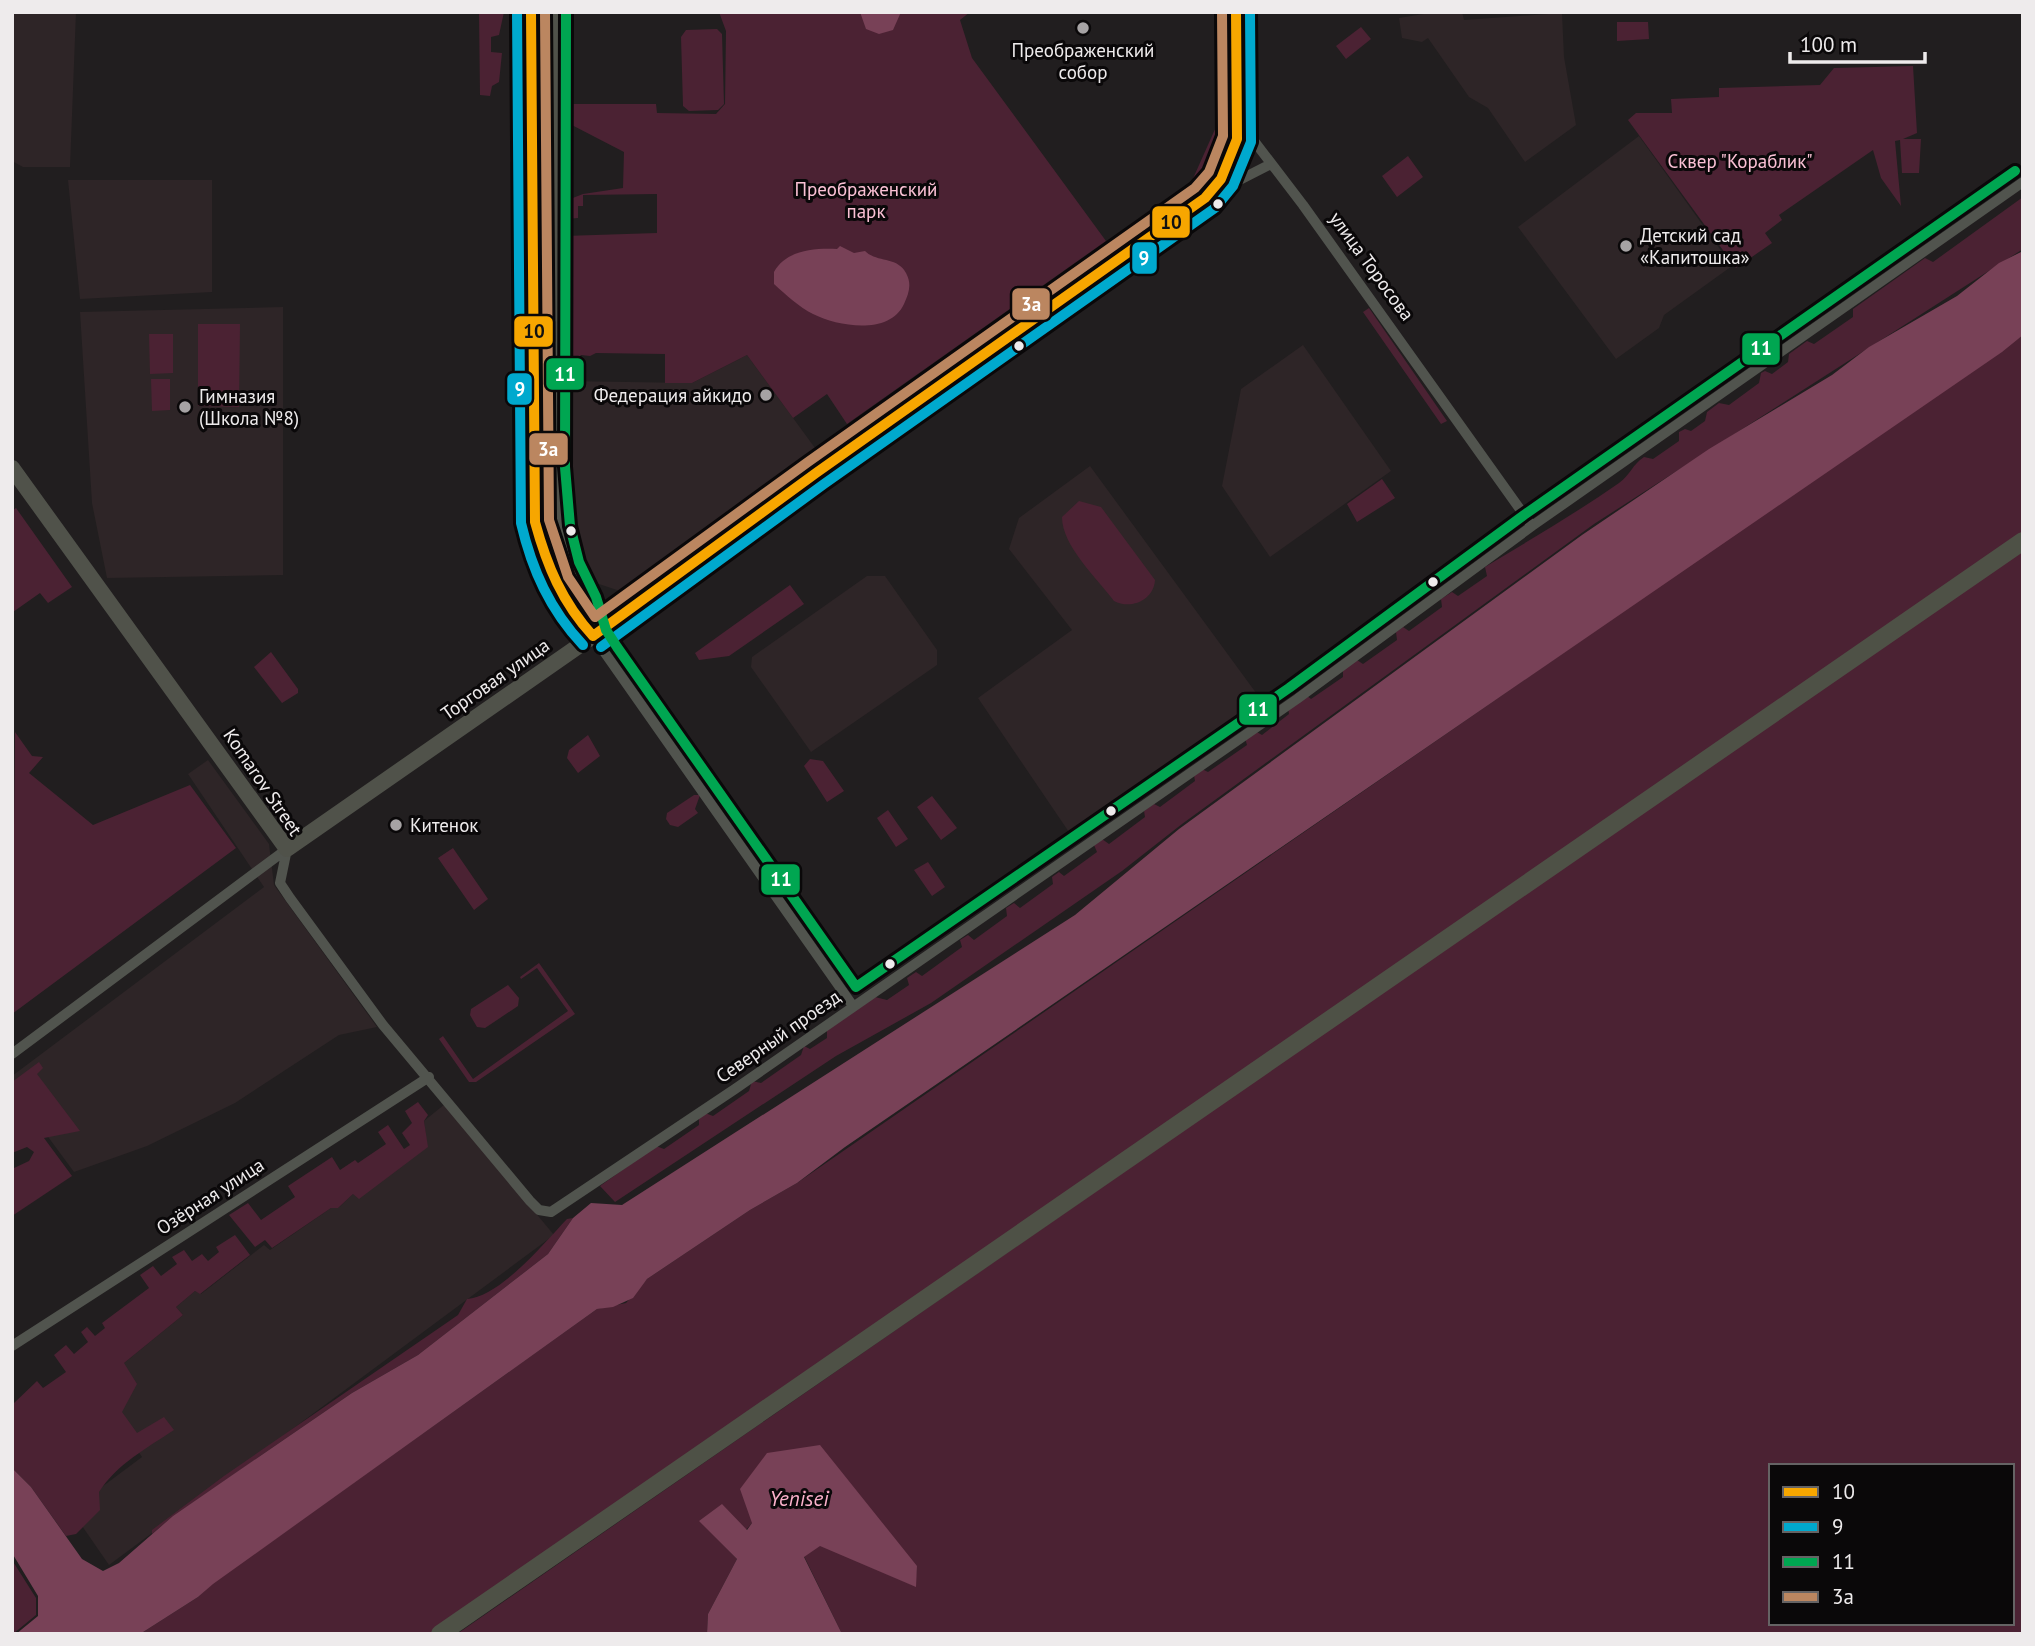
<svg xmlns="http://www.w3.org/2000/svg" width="2035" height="1646" font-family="'PT Sans',sans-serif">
	<rect width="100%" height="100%" fill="#211e1f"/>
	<path fill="#2e2527" d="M 12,12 L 76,12 L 70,167 L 23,167 L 12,161 Z
		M 1436,12 L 1462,12 L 1464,20 L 1562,13 L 1564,57 L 1576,125 L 1525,162 L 1488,108 L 1469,97 L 1428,38 L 1422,42 L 1402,38 L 1399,18 Z
		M 1639,136 L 1732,266 L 1664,315 L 1659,328 L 1616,359 L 1518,227 Z
		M 68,180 L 212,180 L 212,292 L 80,299 Z
		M 283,307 L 283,575 L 107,578 L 92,503 L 80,312 Z
		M 1303,345 L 1391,471 L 1270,557 L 1222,486 L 1241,389 Z
		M 747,355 L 815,448 L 620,591 L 593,582 L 563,496 L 564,381 L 692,383 Z
		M 1090,466 L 1262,701 L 1073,838 L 978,698 L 1072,630 L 1009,549 L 1019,518 Z
		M 867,576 L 885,576 L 937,650 L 937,665 L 811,752 L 751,667 L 752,657 Z
		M 208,760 L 269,844 L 274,885 L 377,1027 L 339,1035 L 235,1103 L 147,1146 L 74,1172 L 12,1088 L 12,1076 L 264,887 L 188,774 Z
		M 445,1104 L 554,1235 L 109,1565 L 80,1523 L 75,1507 L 142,1457 L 107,1405 L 124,1363 L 183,1315 L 176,1307 L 195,1291 L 201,1294 L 264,1245 L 270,1250 L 331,1208 L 338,1208 L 353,1194 L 427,1147 L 424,1121 Z"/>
	<path fill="#4b2233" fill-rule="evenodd" d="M 479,12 L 504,12 L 499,35 L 491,37 L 491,52 L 502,53 L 499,82 L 492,86 L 490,96 L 480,95 Z
		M 540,12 L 546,12 L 548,220 L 542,220 Z
		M 719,12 L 970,12 L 960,20 L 972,58 L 1106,241 L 847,424 L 827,394 L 793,418 L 747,355 L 692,383 L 665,383 L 665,354 L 596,353 L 590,356 L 581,355 L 574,363 L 565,363 L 561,356 L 564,236 L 657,233 L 657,194 L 583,195 L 583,206 L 578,206 L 578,218 L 565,219 L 565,201 L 583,194 L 623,188 L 624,152 L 566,122 L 566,104 L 656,104 L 657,113 L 716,114 L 725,104 L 726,31 Z
		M 1617,22 L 1648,22 L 1649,39 L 1617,41 Z
		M 1361,27 L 1371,39 L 1346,59 L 1336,46 Z
		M 717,29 L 722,34 L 724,104 L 718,110 L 689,111 L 683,106 L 681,37 L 686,30 Z
		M 1913,66 L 1917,133 L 1903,139 L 1921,139 L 1919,173 L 1902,173 L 1900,140 L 1895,141 L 1901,206 L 1881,178 L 1873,150 L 1779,215 L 1782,220 L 1765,233 L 1772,243 L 1736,268 L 1628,120 L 1636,113 L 1672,113 L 1671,99 L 1719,97 L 1719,88 L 1820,85 L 1834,68 Z
		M 1216,103 L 1224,109 C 1226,141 1218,165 1198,190 L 1195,190 L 1191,183 L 1216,127 Z
		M 521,118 L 529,118 L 530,214 L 524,215 L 524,224 L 515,227 C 516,208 510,183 514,168 L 510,161 L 514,137 L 522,137 Z
		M 1408,156 L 1423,177 L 1397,197 L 1382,176 Z
		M 2023,197 L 2023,249 L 1594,524 L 1182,824 L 1122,871 L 931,1003 L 836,1056 L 615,1202 L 600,1186 L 656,1146 L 664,1149 L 699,1125 L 699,1117 L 705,1113 L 713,1116 L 749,1091 L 752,1081 L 761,1083 L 801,1055 L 804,1046 L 810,1049 L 827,1038 L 827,1030 L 875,997 L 887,1000 L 909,985 L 907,978 L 916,972 L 922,976 L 962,947 L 960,940 L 968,935 L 974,940 L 1007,916 L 1006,908 L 1014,903 L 1020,908 L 1053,884 L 1052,877 L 1059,872 L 1064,876 L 1097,852 L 1094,845 L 1102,839 L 1109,844 L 1145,817 L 1144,811 L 1154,804 L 1160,807 L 1195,781 L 1194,775 L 1202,769 L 1208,772 L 1247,745 L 1245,738 L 1255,731 L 1262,735 L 1289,714 L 1288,708 L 1306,695 L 1311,699 L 1343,677 L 1343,670 L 1357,660 L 1363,664 L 1397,640 L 1396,632 L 1403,627 L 1409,631 L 1442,607 L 1441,599 L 1452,592 L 1458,596 L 1487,576 L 1485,567 C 1530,540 1576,513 1619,483 C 1631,474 1632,465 1644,457 L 1653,459 L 1679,441 L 1679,432 L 1685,429 L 1691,431 L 1705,421 L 1707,412 L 1719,403 L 1729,405 L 1759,383 L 1761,373 L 1765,371 L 1772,374 L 1788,362 L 1789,354 L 1807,341 L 1814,344 L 1853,317 L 1853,309 L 1925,258 L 1933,262 Z
		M 1369,308 L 1447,421 L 1441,424 L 1363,312 Z
		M 198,324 L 240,324 L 239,407 L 198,406 Z
		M 149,334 L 173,334 L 173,373 L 150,374 Z
		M 2023,335 L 2023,533 L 538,1558 L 429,1634 L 140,1634 L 198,1597 L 212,1584 L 597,1309 L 626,1303 L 647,1279 L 750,1210 L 797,1183 Z
		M 151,379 L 170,379 L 170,410 L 152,411 Z
		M 1382,479 L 1395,498 L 1357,522 L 1347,504 Z
		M 1079,501 L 1101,507 L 1155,580 C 1154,600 1131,610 1114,601 C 1097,578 1062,546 1062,517 Z
		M 16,508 L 72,587 L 48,603 L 40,593 L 13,612 L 12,511 Z
		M 2023,549 L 2023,1634 L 842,1634 L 804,1556 L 820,1545 L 915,1586 L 917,1566 L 752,1523 L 746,1530 L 700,1521 L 737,1559 L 708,1614 L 707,1634 L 457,1634 ZM 1771,1466 L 2012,1466 L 2012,1623 L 1771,1623 Z
		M 790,585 L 804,604 L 729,656 L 699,660 L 695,653 Z
		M 271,652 L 298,689 L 298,693 L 282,703 L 254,667 Z
		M 15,732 L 32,756 L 43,757 L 29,773 L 93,825 L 190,785 L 236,848 L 12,1014 Z
		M 588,735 L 600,756 L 578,773 L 567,758 L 569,750 Z
		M 810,759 L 823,761 L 844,791 L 827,802 L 804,766 Z
		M 694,795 L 700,795 L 695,809 L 698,813 L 678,827 L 670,825 L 666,819 L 667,813 Z
		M 932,796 L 957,828 L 941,840 L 917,807 Z
		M 888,810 L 908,839 L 896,847 L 877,818 Z
		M 453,848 L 488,899 L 474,910 L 438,858 Z
		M 928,862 L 945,887 L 932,896 L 914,870 Z
		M 539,963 L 575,1014 L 476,1082 L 469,1082 L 439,1039 L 443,1036 L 473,1079 L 568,1011 L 537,968 L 521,979 L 520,977 Z
		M 508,985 L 519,998 L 518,1006 L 485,1028 L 477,1027 L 470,1015 L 471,1009 Z
		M 39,1062 L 43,1068 L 37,1074 L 80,1131 L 44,1138 L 72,1176 L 12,1216 L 12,1169 L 29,1161 L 34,1152 L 27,1147 L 12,1153 L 12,1082 Z
		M 418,1102 L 428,1115 L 424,1121 L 428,1147 L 359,1199 L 353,1194 L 338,1208 L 331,1208 L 272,1248 L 265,1240 L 255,1247 L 229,1215 L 248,1203 L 261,1220 L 295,1197 L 288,1186 L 332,1157 L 340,1170 L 355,1160 L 358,1163 L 386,1144 L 378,1132 L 388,1125 L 404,1149 L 410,1145 L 402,1133 L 412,1123 L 405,1111 Z
		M 573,1218 L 548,1254 L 418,1355 L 352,1393 L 173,1516 L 152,1534 L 152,1530 L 224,1476 L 458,1315 L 467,1299 C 501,1296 544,1243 567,1219 Z
		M 235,1235 L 250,1255 L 200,1294 L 195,1291 L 176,1307 L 183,1315 L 124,1363 L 137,1384 L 122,1412 L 137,1433 L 164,1417 L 174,1430 C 147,1448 117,1464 99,1492 L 100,1510 L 76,1534 L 66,1536 L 31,1487 L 12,1468 L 12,1405 L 37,1381 L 43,1388 L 66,1372 L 54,1355 L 66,1345 L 74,1354 L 88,1342 L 81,1332 L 87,1327 L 95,1336 L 105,1328 L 102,1323 L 149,1288 L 140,1275 L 153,1266 L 161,1276 L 177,1264 L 172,1257 L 184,1250 L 192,1261 L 202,1254 L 208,1261 L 219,1252 L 216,1247 Z
		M 12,1560 L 36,1598 L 36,1615 L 13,1634 Z"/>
	<path fill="#784157" d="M 860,12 L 901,12 L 893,30 L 879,34 L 866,29 Z
		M 840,246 L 854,253 L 865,251 C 877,263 897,256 906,273 C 912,284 909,293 904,304 C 890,335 839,327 813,314 C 799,307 786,295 774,284 L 774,272 C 786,250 814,248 837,249 Z
		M 2023,251 L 2023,335 L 2002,352 L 845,1147 L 797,1183 L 750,1210 L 647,1279 L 633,1298 L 613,1307 L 597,1309 L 213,1584 L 198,1597 L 140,1634 L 16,1634 L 38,1616 L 38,1596 L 12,1553 L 12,1468 L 31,1487 L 82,1559 L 103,1571 L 119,1563 L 173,1516 L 228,1478 L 352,1393 L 418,1355 L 548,1254 L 573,1218 L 591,1203 L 622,1205 L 1075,915 L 1179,829 L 1582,535 L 1709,449 L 1832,375 L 1869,347 L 1957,296 L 1999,263 Z
		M 820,1445 L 917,1566 L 916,1587 L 820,1546 L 804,1557 L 842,1634 L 707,1634 L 708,1614 L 737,1559 L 699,1521 L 722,1504 L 747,1530 L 752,1523 L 740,1489 L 767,1453 Z"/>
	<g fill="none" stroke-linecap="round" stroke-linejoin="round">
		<path stroke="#51544e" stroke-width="10" d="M 1238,120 L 1303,205 L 1532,526
			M 1214,193 L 1271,164
			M 593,636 L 853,1006
			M 287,849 L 280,883 L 290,898 L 383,1025 L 530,1201 L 539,1210 L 551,1212 L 735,1089 L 1297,699 L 1532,526 L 2023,182
			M 12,1054 L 287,849
			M 12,1346 L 429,1077"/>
		<path stroke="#50524a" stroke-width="16" d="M 531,12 L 535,522 C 548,571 557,599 593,636
			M 552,12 L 551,468 C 554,501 555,535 565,566 C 573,589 585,610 592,633
			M 12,468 L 287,849 L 593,636 L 816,473 L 1205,198 L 1221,179 L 1237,139 L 1236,12"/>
		<path stroke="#4e5146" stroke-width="18" d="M 440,1634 L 2023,541"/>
		<g stroke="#0a0809" stroke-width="16">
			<path id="bus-1" d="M 531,12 L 535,522 C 547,566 562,602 593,636
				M 593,636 L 816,473 L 1205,198 L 1221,179 L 1237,139 L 1236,12"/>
		</g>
		<g stroke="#0a0809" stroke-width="16">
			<path id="bus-2" d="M 517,12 L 521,523 C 532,570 550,610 583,645
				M 601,647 L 824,484 L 1215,208 L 1233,186 L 1251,142 L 1250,12"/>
		</g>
		<g stroke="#0a0809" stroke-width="16">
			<path id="bus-3" d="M 566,12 L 565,467 L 570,526 L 579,562 L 596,597 L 606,630 L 617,647 L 856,987 L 1289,688 L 1524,515 L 2015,171"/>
		</g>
		<g stroke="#0a0809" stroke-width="16">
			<path id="bus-4" d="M 545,12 L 549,520 L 568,577 L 595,617 L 808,462 L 1195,188 L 1209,172 L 1223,136 L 1222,12"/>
		</g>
		<use href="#bus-1" stroke="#f7a600" stroke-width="10"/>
		<use href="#bus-2" stroke="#00a9ce" stroke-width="10"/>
		<use href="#bus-3" stroke="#00a651" stroke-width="10"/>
		<use href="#bus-4" stroke="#bb8660" stroke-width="10"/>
	</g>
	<g fill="#a6a3a4" stroke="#0a0809" stroke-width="2.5">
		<circle cx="1083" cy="28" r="7"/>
		<circle cx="1626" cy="246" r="7"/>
		<circle cx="766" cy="395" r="7"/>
		<circle cx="185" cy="407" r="7"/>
		<circle cx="396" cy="825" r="7"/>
	</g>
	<g fill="#eeebec" stroke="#0a0809" stroke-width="2.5">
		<circle cx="1218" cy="204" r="6"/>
		<circle cx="1019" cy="346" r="6"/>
		<circle cx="571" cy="531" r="6"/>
		<circle cx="1433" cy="582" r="6"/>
		<circle cx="1111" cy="811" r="6"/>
		<circle cx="890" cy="964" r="6"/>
	</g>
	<g text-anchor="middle" stroke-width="6" stroke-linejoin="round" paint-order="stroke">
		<g font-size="19" fill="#eeebec" stroke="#0a0809" text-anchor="start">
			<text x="1083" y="57" text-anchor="middle">Преображенский<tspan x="1083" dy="22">собор</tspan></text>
			<text x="1640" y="242">Детский сад<tspan x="1640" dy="22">«Капитошка»</tspan></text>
			<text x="752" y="402" text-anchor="end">Федерация айкидо</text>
			<text x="199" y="403">Гимназия<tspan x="199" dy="22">(Школа №8)</tspan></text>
			<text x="410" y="832">Китенок</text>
		</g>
		<g font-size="19" fill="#fbc1d5" stroke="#0a0809">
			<text x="1740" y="168">Сквер "Кораблик"</text>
			<text x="866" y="196">Преображенский<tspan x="866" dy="22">парк</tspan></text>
		</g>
		<g font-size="19" fill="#eeebec" stroke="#0a0809">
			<text transform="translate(1372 266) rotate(54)" y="7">улица Торосова</text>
			<text transform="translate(495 679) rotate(-35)" y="7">Торговая улица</text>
			<text transform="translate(263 782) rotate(56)" y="7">Komarov Street</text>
			<text transform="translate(778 1036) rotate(-35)" y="7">Северный проезд</text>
			<text transform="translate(210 1196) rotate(-33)" y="7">Озёрная улица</text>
		</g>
		<g font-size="21" font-style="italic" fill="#fcb1cb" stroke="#0a0809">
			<text x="799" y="1506">Yenisei</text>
		</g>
	</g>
	<g stroke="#0a0809" stroke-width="2.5">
		<rect x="1151" y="205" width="40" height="34" rx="7" fill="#f7a600"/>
		<rect x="1131" y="241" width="27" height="34" rx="7" fill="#00a9ce"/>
		<rect x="1011" y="287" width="40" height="34" rx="7" fill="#bb8660"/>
		<rect x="513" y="315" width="41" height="33" rx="7" fill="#f7a600"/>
		<rect x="1741" y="332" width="40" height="34" rx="7" fill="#00a651"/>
		<rect x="545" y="357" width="40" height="34" rx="7" fill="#00a651"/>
		<rect x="506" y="372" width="27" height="34" rx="7" fill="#00a9ce"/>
		<rect x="528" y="432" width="41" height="34" rx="7" fill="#bb8660"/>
		<rect x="1238" y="693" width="40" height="33" rx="7" fill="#00a651"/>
		<rect x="760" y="863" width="41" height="33" rx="7" fill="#00a651"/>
	</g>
	<g font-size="19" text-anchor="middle" font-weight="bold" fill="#fff">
		<text x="1144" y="265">9</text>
		<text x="1031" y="311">3а</text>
		<text x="1761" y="355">11</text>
		<text x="565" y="381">11</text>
		<text x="520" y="396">9</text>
		<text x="548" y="456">3а</text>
		<text x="1258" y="716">11</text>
		<text x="781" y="886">11</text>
	</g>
	<g font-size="19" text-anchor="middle" font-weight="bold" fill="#111">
		<text x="1171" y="229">10</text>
		<text x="534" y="338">10</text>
	</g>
	<rect width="2035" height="1646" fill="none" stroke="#eeebec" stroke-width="28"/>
	<rect x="1769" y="1464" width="245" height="161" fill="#0a0809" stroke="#656364" stroke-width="2"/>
	<rect x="1783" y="1487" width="35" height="10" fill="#f7a600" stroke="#656364" stroke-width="2"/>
	<text x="1832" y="1499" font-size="21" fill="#eeebec">10</text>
	<rect x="1783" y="1522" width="35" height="10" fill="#00a9ce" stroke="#656364" stroke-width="2"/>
	<text x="1832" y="1534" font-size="21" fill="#eeebec">9</text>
	<rect x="1783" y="1557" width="35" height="10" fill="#00a651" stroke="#656364" stroke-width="2"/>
	<text x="1832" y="1569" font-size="21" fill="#eeebec">11</text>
	<rect x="1783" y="1592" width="35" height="10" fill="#bb8660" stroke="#656364" stroke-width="2"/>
	<text x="1832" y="1604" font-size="21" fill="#eeebec">3а</text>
	<path d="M1790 52v10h135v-10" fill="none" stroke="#eeebec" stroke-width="3.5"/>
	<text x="1800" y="52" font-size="21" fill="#eeebec" stroke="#0a0809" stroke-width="5" paint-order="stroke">100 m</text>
</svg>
